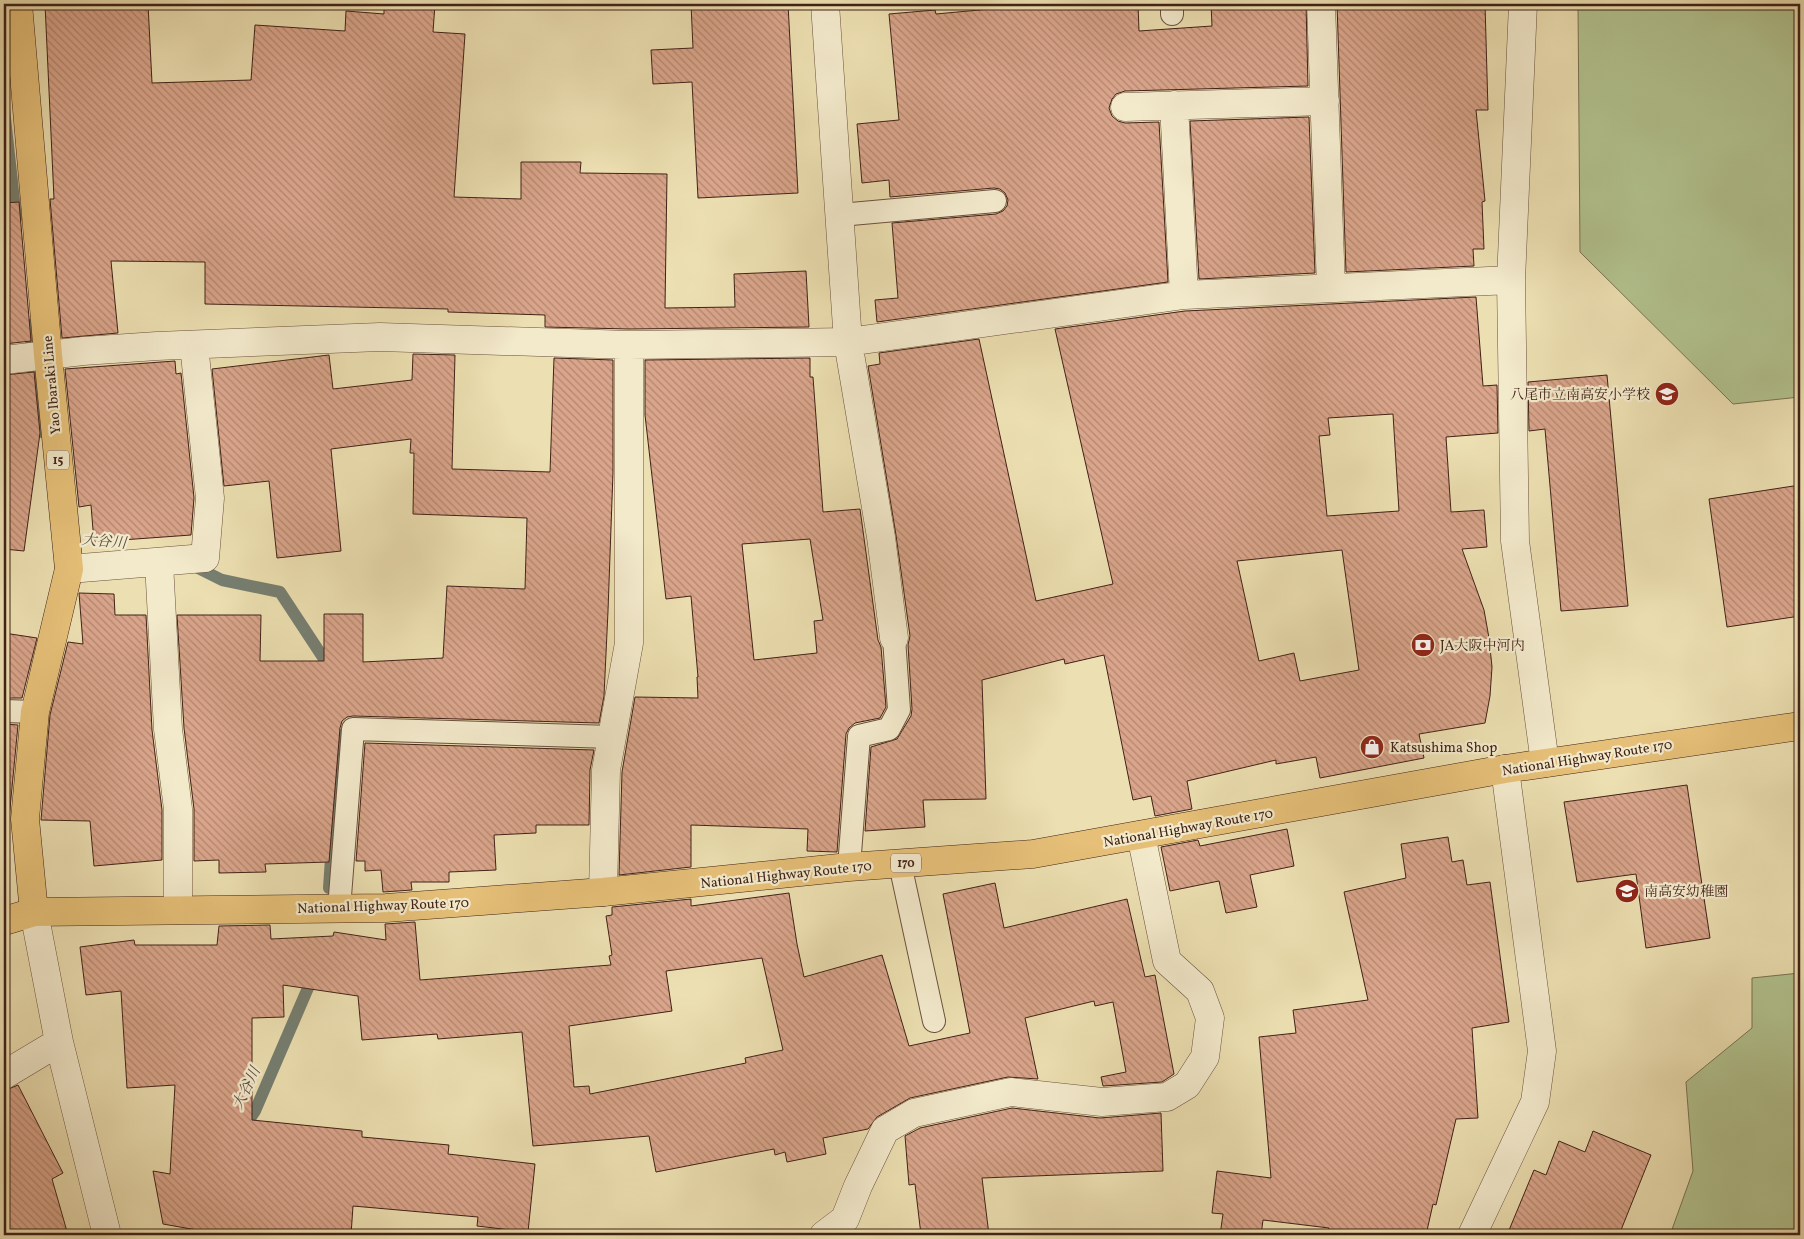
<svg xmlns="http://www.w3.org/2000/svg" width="1804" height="1239" font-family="Vollkorn,'Noto Serif JP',serif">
	<defs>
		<pattern id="building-back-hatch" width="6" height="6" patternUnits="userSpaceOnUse" patternTransform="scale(1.25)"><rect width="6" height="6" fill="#daa58b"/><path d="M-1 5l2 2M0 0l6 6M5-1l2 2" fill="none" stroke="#b28671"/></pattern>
	</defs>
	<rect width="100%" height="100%" fill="#ecdfb1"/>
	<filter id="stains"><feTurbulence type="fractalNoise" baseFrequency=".004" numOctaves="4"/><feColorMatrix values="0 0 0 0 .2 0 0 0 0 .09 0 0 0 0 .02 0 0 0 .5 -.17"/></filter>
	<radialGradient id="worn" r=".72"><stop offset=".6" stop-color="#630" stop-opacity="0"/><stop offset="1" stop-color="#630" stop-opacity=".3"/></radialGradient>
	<path fill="#b2c38f" stroke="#7a7253" d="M 1578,4 L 1800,4 L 1800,397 L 1733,404 L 1580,252 Z
		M 1800,973 L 1800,1235 L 1670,1235 L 1693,1171 L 1686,1082 L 1752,1028 L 1752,978 Z"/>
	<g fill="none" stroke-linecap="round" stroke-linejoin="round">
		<path stroke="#767f71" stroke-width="12" d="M 4,109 L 16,219
			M 29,325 L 42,432
			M 192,565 L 222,580 L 280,592 L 330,668 L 331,674
			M 329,888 L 338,755 L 337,734
			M 243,1129 L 255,1111 L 314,974
			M 190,1235 L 198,1214"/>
	</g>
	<path fill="url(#building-back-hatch)" stroke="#412217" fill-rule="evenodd" d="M 45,4 L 148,4 L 152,83 L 251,80 L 255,25 L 345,31 L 346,11 L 384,14 L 384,4 L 435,4 L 433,32 L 465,34 L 454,197 L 521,199 L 521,162 L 581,162 L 580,173 L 667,174 L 665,308 L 735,307 L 734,274 L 806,271 L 809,327 L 629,329 L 545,327 L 545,315 L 448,312 L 448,309 L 205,304 L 205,262 L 111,261 L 118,333 L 62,338 L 50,199 L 54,199 Z
		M 691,4 L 788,4 L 798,193 L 698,198 L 692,82 L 653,84 L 651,50 L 693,48 Z
		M 1044,4 L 1138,4 L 1139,31 L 1212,26 L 1211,4 L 1306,4 L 1308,86 L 1125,91 L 1116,94 L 1112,99 L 1109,108 L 1112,116 L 1118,121 L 1125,123 L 1159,122 L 1168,282 L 877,322 L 875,300 L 898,298 L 892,223 L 996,214 L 1003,211 L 1007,206 L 1008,200 L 1005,193 L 1000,189 L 994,188 L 890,197 L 889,180 L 862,183 L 857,124 L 899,120 L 889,14 L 935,10 L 936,14 Z
		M 1337,4 L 1485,4 L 1488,110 L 1476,110 L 1485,201 L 1482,202 L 1484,249 L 1473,249 L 1474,266 L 1346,272 Z
		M 1309,117 L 1315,273 L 1199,279 L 1190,121 Z
		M 19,202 L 31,341 L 4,344 L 4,203 Z
		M 1476,297 L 1483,386 L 1497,385 L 1498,433 L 1446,437 L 1451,512 L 1484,510 L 1487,547 L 1462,549 L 1484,610 L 1489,638 L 1492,667 L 1490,696 L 1485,723 L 1419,734 L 1424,758 L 1320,778 L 1316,757 L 1276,764 L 1276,760 L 1187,781 L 1192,809 L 1155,816 L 1151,796 L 1133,800 L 1104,655 L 1065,664 L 1064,659 L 982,680 L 986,799 L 923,800 L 925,827 L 865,831 L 871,747 L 897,739 L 911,716 L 912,709 L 908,645 L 910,636 L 896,535 L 868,366 L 880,364 L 879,353 L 979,339 L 1036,601 L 1113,584 L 1055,329 L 1185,311 ZM 1393,414 L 1399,511 L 1327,516 L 1319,436 L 1330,435 L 1328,418 ZM 1342,550 L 1359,670 L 1300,681 L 1294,653 L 1259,661 L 1237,561 Z
		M 413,354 L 455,355 L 452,469 L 550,472 L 554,358 L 613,360 L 613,472 L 608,611 L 604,696 L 599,723 L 353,716 L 347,717 L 342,721 L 340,728 L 329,862 L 265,864 L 266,872 L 219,873 L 219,860 L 194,861 L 194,809 L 184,728 L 177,615 L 261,615 L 260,661 L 324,661 L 324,614 L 363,614 L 363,662 L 443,658 L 447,586 L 525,589 L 527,518 L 413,514 L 414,453 L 410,453 L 411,439 L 331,449 L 341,551 L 277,558 L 269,481 L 224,486 L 212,369 L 329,355 L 333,389 L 412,380 Z
		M 810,358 L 810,377 L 813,377 L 823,512 L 860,509 L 878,640 L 881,647 L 886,707 L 880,718 L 855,723 L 849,728 L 846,734 L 837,852 L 807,851 L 808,829 L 691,825 L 691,867 L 619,875 L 622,772 L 635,697 L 698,698 L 697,677 L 698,677 L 691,596 L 666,599 L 645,415 L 645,360 ZM 810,539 L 823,620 L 814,621 L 817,653 L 754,660 L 742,544 Z
		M 175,361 L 176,374 L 181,373 L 194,498 L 191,535 L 94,542 L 91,505 L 79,507 L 65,369 Z
		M 34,372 L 40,433 L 24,551 L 4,549 L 4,375 Z
		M 1607,375 L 1628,606 L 1561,611 L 1545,429 L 1529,431 L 1528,382 Z
		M 1800,485 L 1800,616 L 1727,627 L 1709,499 Z
		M 79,593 L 114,594 L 115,615 L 146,615 L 152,730 L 162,810 L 162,860 L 94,866 L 90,821 L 41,820 L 50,715 L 68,642 L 83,644 Z
		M 4,633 L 37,638 L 22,698 L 4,698 Z
		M 4,724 L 18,725 L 9,819 L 4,819 Z
		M 365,743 L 594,750 L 590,770 L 589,825 L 536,825 L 536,833 L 494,835 L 496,870 L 449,872 L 449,882 L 411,882 L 412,890 L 383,892 L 381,870 L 365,871 L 365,861 L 356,861 Z
		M 1687,785 L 1710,938 L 1646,948 L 1636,874 L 1577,882 L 1564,802 Z
		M 1287,829 L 1294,866 L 1250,875 L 1257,907 L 1226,913 L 1219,881 L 1170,891 L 1161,847 L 1198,840 L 1200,846 Z
		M 1448,837 L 1452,862 L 1463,860 L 1467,885 L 1490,882 L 1509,1022 L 1472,1028 L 1478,1118 L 1456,1119 L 1436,1205 L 1433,1204 L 1426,1235 L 1328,1235 L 1329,1228 L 1263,1220 L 1261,1235 L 1220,1235 L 1223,1214 L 1212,1213 L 1217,1171 L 1271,1178 L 1259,1037 L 1296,1033 L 1293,1010 L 1368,1000 L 1344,892 L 1406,878 L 1401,844 Z
		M 995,883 L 1004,928 L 1127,899 L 1145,977 L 1155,975 L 1174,1074 L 1162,1082 L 1103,1086 L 1101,1077 L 1126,1072 L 1113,1002 L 1095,1006 L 1094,1001 L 1025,1018 L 1038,1079 L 1008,1077 L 910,1098 L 877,1117 L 868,1129 L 823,1138 L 826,1154 L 787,1162 L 785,1152 L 775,1155 L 774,1149 L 656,1172 L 649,1136 L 533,1146 L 522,1032 L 438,1039 L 437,1034 L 362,1040 L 358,996 L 283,985 L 284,1017 L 252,1018 L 252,1120 L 362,1131 L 362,1137 L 449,1145 L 448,1154 L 535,1164 L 528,1232 L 477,1226 L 478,1217 L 353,1206 L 351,1235 L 225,1235 L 163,1224 L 153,1171 L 170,1174 L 175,1085 L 127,1088 L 121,991 L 86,995 L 80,947 L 134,940 L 135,945 L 217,945 L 219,926 L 270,925 L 271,939 L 333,936 L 334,932 L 386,940 L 385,924 L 415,922 L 420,980 L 611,965 L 609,956 L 612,955 L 606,916 L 612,915 L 612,907 L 691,899 L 691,906 L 789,893 L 797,944 L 804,977 L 882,955 L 909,1046 L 970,1033 L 943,894 ZM 762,958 L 783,1050 L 745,1058 L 746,1063 L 590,1094 L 589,1086 L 574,1087 L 569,1026 L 672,1011 L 666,971 Z
		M 18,1085 L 63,1173 L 52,1179 L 68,1235 L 4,1235 L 4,1091 Z
		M 1012,1108 L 1100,1118 L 1161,1113 L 1163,1171 L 982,1178 L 989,1235 L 921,1235 L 915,1184 L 909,1185 L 905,1136 L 920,1128 Z
		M 1593,1131 L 1651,1155 L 1619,1235 L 1507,1235 L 1534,1170 L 1546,1175 L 1559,1141 L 1585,1152 Z"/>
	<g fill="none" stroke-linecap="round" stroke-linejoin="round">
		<g stroke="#6c513e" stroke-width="24">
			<path id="lane" d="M 1172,14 L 1172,4
				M 840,215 L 995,201
				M 4,711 L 35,712
				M 900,864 L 934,1021
				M 849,867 L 859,736 L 889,729 L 899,710 L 894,638
				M 339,909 L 353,729 L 611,737"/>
		</g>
		<g stroke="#6c513e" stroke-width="29">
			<path id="street" d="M 825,4 L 848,342 L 1184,295 L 1511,280
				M 1321,4 L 1331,288
				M 1523,4 L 1511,280 L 1515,541 L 1545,763
				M 1174,105 L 1184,295
				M 1125,107 L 1325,101
				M 4,360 L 83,351 L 157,346 L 380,337 L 629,345 L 848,342 L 881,537 L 894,638
				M 159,563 L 168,729 L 178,809 L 178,910
				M 69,569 L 205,558 L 210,498 L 194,345
				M 603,892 L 606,770 L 629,643 L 629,345
				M 34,912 L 59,1042 L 107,1235
				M 4,1075 L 59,1042
				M 824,1235 L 845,1219 L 858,1186 L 885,1130 L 914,1113 L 1011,1092 L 1102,1102 L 1167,1097 L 1187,1085 L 1205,1057 L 1210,1018 L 1200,991 L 1167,961 L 1141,835
				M 1472,1235 L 1535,1102 L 1542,1051 L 1505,769"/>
		</g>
		<g stroke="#412217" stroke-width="29">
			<path id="primary" d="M 18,4 L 48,355 L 69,569 L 35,712 L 25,819 L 34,912"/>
		</g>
		<g stroke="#412217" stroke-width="29">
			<path id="highway" d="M 4,921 L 34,912 L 386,908 L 603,892 L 849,867 L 1033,854 L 1505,769 L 1800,726"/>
		</g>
		<use href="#lane" stroke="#f3eacc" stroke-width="22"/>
		<use href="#street" stroke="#f3eacc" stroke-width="28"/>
		<use href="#primary" stroke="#e6c078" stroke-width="28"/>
		<use href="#highway" stroke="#e6c078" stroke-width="28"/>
	</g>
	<defs>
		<g id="school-disc" transform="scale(1.25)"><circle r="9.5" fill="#8f2418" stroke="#f3eacc"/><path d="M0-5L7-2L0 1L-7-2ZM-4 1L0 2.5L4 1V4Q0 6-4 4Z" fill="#fff"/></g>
		<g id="bank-disc" transform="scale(1.25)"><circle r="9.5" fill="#8f2418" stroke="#f3eacc"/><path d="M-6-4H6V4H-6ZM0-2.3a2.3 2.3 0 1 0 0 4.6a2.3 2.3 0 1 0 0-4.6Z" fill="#fff"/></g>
		<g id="shop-disc" transform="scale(1.25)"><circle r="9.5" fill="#8f2418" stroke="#f3eacc"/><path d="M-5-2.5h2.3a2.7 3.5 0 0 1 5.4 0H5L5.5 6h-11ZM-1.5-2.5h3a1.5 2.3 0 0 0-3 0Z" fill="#fff"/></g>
	</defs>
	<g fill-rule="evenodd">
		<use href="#school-disc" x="1667" y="394"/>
		<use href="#bank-disc" x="1423" y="645"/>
		<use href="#shop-disc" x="1372" y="747"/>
		<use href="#school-disc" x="1627" y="891"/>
	</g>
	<g text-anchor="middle" stroke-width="4.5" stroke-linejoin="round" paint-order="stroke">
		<g fill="#f3eacc" stroke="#765e4d" stroke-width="1">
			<rect x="47" y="450.5" width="22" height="19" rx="4"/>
			<rect x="891" y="853.5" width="30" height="19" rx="4"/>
		</g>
		<g font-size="12" font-weight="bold" fill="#412217">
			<text x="58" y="464">15</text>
			<text x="906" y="867">170</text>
		</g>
		<g font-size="14" fill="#412217" stroke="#f3eacc">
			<text transform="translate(51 385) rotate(-95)" y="5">Yao Ibaraki Line</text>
			<text transform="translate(1587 757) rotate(-9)" y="5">National Highway Route 170</text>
			<text transform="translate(1188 827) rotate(-10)" y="5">National Highway Route 170</text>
			<text transform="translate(786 874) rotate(-6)" y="5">National Highway Route 170</text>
			<text transform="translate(383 905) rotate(-2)" y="5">National Highway Route 170</text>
		</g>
		<g font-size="14" fill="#412217" stroke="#f3eacc" text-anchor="start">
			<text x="1650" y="399" text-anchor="end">八尾市立南高安小学校</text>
			<text x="1440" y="650">JA大阪中河内</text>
			<text x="1390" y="752">Katsushima Shop</text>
			<text x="1644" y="896">南高安幼稚園</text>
		</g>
		<g font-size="15" font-style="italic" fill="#5b5044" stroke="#f3eacc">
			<text transform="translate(104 541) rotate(5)" y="5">大谷川</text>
			<text transform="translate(246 1088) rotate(-64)" y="5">大谷川</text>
		</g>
	</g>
	<rect width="1804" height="1239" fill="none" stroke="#ecdfb1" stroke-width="20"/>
	<rect x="5" y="5" width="1794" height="1229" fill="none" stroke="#412217" stroke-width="2.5"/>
	<rect x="10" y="10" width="1784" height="1219" fill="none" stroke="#412217"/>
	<rect width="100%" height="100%" filter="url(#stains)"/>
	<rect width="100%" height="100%" fill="url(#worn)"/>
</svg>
